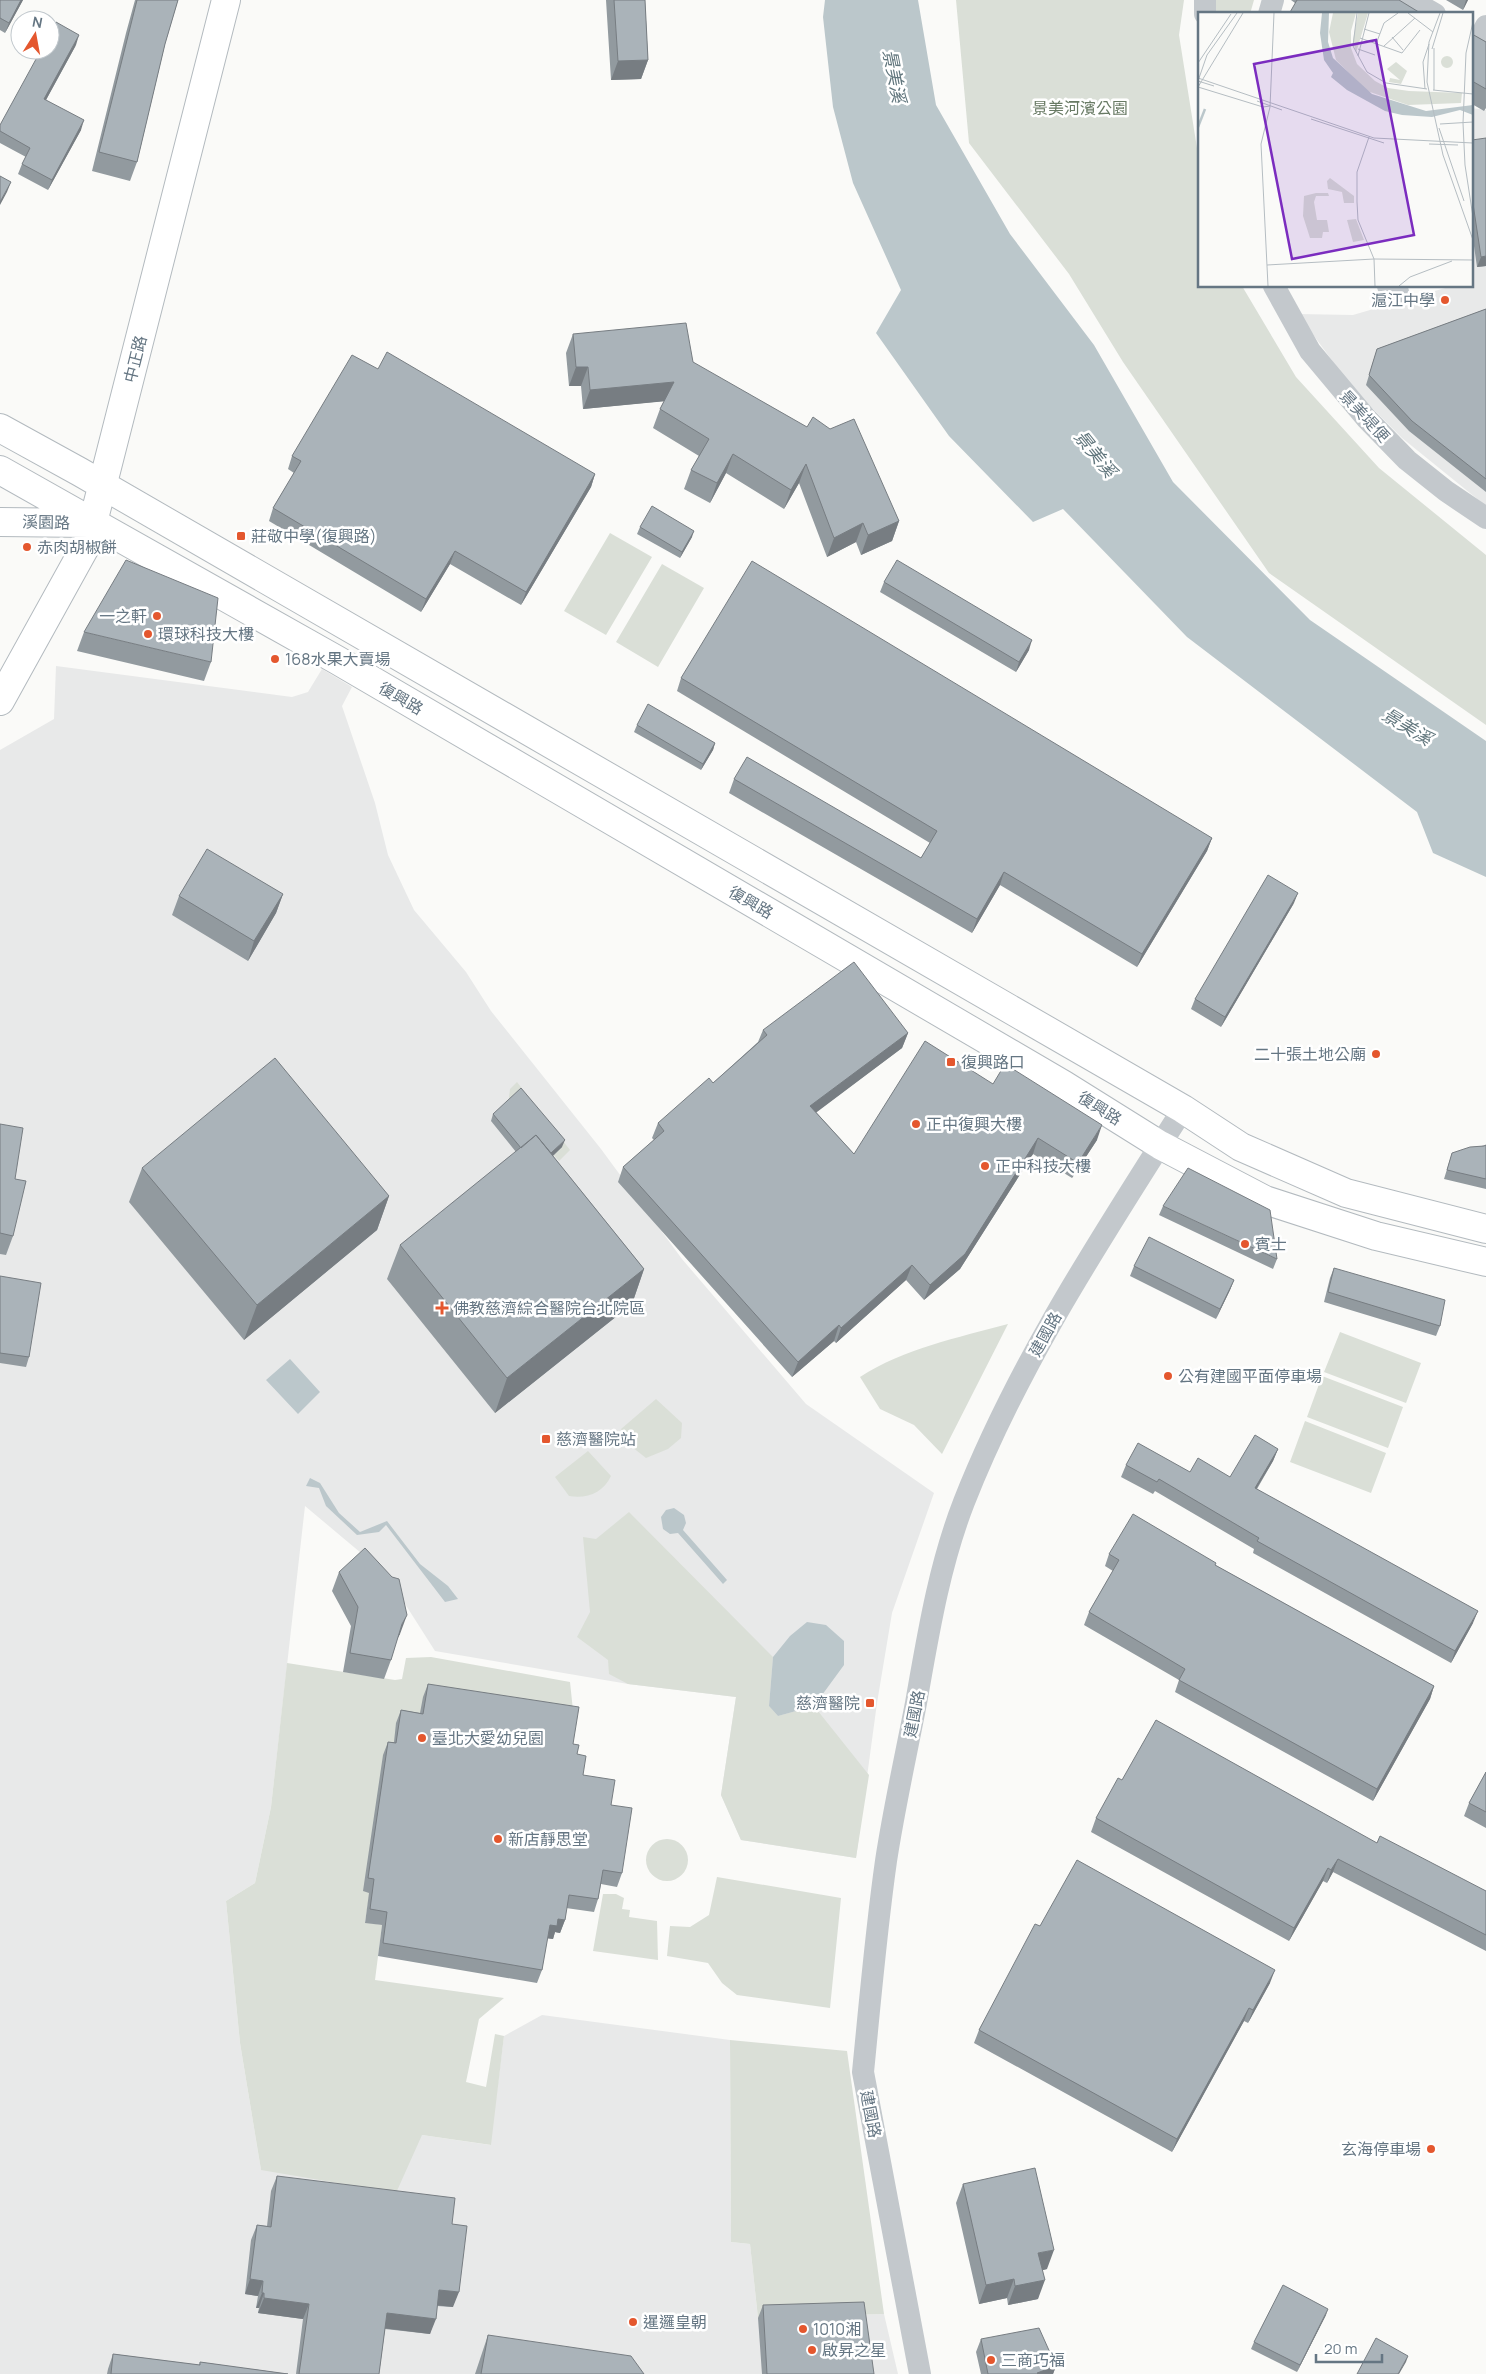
<svg xmlns="http://www.w3.org/2000/svg" width="1486" height="2374" font-family="Manrope,'Noto Sans TC',sans-serif">
	<rect width="100%" height="100%" fill="#fafaf8"/>
	<path fill="#e8e9e9" d="M 1472,108 L 1486,110 L 1486,506 L 1402,438 L 1353,389 L 1298,314 L 1353,315 L 1452,286 L 1472,286 Z
		M 56,666 L 292,697 L 308,692 L 322,669 L 352,687 L 342,706 L 375,803 L 388,855 L 414,910 L 466,972 L 491,1011 L 601,1149 L 682,1259 L 806,1404 L 934,1493 L 892,1613 L 877,1703 L 856,1858 L 741,1840 L 721,1795 L 736,1697 L 628,1684 L 435,1651 L 386,1574 L 305,1506 L 271,1807 L 255,1883 L 226,1901 L 240,2043 L 261,2170 L 422,2135 L 490,2145 L 504,2036 L 542,2015 L 730,2040 L 731,2242 L 750,2244 L 758,2318 L 884,2314 L 898,2374 L 0,2374 L 0,750 L 54,719 Z"/>
	<path fill="#dadfd7" d="M 956,0 L 1184,0 L 1179,35 L 1200,167 L 1200,286 L 1242,286 L 1296,377 L 1379,468 L 1486,555 L 1486,725 L 1269,573 L 1123,362 L 1069,274 L 969,143 Z
		M 1215,0 L 1254,0 L 1250,14 L 1216,14 Z
		M 610,533 L 652,557 L 606,635 L 564,611 Z
		M 662,564 L 704,588 L 658,667 L 616,642 Z
		M 517,1082 L 570,1150 L 559,1161 L 508,1105 L 510,1089 Z
		M 1008,1324 L 942,1454 L 914,1425 L 880,1409 L 860,1377 C 905,1348 957,1338 1008,1324 Z
		M 1340,1332 L 1421,1363 L 1406,1403 L 1324,1372 Z
		M 1322,1376 L 1403,1407 L 1388,1448 L 1307,1417 Z
		M 656,1399 L 682,1423 L 681,1438 L 668,1449 L 646,1458 L 632,1447 L 621,1429 Z
		M 1305,1421 L 1386,1453 L 1371,1493 L 1290,1462 Z
		M 588,1451 L 611,1476 C 603,1493 587,1499 569,1496 L 555,1477 Z
		M 629,1512 L 773,1657 L 769,1706 L 778,1716 L 814,1706 L 869,1775 L 856,1858 L 741,1840 L 721,1795 L 736,1697 L 628,1684 L 609,1674 L 608,1660 L 577,1637 L 590,1612 L 583,1537 L 596,1539 Z
		M 431,1657 L 570,1682 L 574,1720 L 418,1727 L 392,1756 L 365,1922 L 382,1925 L 375,1980 L 504,1998 L 479,2019 L 466,2082 L 486,2087 L 495,2034 L 504,2036 L 491,2145 L 422,2135 L 396,2193 L 261,2170 L 240,2043 L 226,1901 L 255,1883 L 271,1807 L 287,1663 L 395,1680 L 402,1679 L 406,1658 Z
		M646 1860a21 21 0 1 1 42 0a21 21 0 1 1-42 0Z
		M 717,1877 L 841,1898 L 830,2008 L 737,1995 L 722,1983 L 708,1963 L 667,1956 L 670,1926 L 690,1927 L 709,1915 Z
		M 603,1894 L 616,1894 L 624,1898 L 622,1909 L 630,1910 L 629,1917 L 657,1921 L 658,1960 L 593,1951 Z
		M 730,2040 L 847,2051 L 884,2314 L 758,2318 L 750,2244 L 731,2242 Z"/>
	<path fill="#bbc7cb" d="M 825,0 L 918,0 L 936,105 L 1010,234 L 1094,345 L 1173,482 L 1310,620 L 1486,741 L 1486,877 L 1433,853 L 1417,812 L 1187,637 L 1063,509 L 1033,522 L 949,436 L 876,333 L 901,290 L 853,183 L 833,107 L 823,17 Z
		M 290,1359 L 320,1392 L 298,1414 L 266,1380 Z
		M 310,1478 L 320,1483 L 339,1513 L 360,1532 L 387,1521 L 420,1564 L 448,1586 L 458,1599 L 445,1602 L 386,1525 L 379,1532 L 357,1535 L 326,1506 L 319,1488 L 306,1486 Z
		M 674,1508 L 684,1515 L 686,1523 L 683,1530 L 727,1580 L 723,1584 L 678,1533 L 670,1534 L 663,1529 L 661,1517 L 666,1510 Z
		M 807,1622 L 826,1625 L 844,1641 L 844,1665 L 814,1706 L 778,1716 L 769,1706 L 773,1657 L 790,1636 Z"/>
	<g fill="none" stroke-linecap="round" stroke-linejoin="round">
		<g stroke="#b3babf" stroke-width="30">
			<path id="secondary" d="M 0,428 L 80,472 L 1183,1109 L 1241,1147 L 1346,1193 L 1486,1229
				M 0,470 L 337,660 L 1064,1085 L 1160,1145 L 1265,1200 L 1376,1236 L 1486,1262
				M 0,522 L 89,523
				M 0,701 L 88,542 L 226,0"/>
		</g>
		<path stroke="#c3c8cc" stroke-width="22" d="M 1410,0 L 1435,14
			M 1205,14 L 1205,0
			M 1269,14 L 1273,0
			M 1479,39 L 1486,26
			M 1274,286 L 1310,351 L 1366,418 L 1407,460 L 1446,491 L 1486,518
			M 1388,286 L 1398,292
			M 920,2374 L 863,2072 C 870,2002 876,1931 886,1861 C 894,1808 906,1755 916,1703 C 928,1635 939,1566 964,1502 C 1019,1362 1103,1235 1183,1109"/>
		<use href="#secondary" stroke="#fff" stroke-width="28"/>
	</g>
	<path fill="#929a9f" d="M 0,0 L 23,0 L 5,33 L 0,30 Z
		M 135,0 L 178,0 L 165,44 L 137,162 L 130,181 L 92,171 L 126,33 Z
		M 606,0 L 645,0 L 648,60 L 641,79 L 611,80 Z
		M 1291,0 L 1399,0 L 1295,3 Z
		M 1446,0 L 1468,0 L 1463,10 Z
		M 1472,34 L 1486,42 L 1486,108 L 1484,111 L 1472,104 Z
		M 76,45 L 46,100 L 81,130 L 48,190 L 18,174 L 22,164 L 26,157 L 0,143 L 0,125 Z
		M 1472,140 L 1486,266 L 1477,267 L 1472,232 Z
		M 1486,309 L 1486,492 L 1409,431 L 1366,385 L 1377,349 Z
		M 573,334 L 693,362 L 899,521 L 892,541 L 861,555 L 856,542 L 827,557 L 799,483 L 784,509 L 726,473 L 710,503 L 684,489 L 691,470 L 699,456 L 653,428 L 660,409 L 664,401 L 583,409 L 581,386 L 569,386 L 566,353 Z
		M 378,369 L 595,474 L 591,487 L 521,605 L 450,564 L 421,612 L 269,521 L 273,508 L 294,473 L 288,469 L 292,456 Z
		M 640,527 L 692,537 L 680,558 L 637,534 Z
		M 884,582 L 1029,650 L 1016,672 L 880,592 Z
		M 84,632 L 211,662 L 204,681 L 77,651 Z
		M 681,678 L 1212,838 L 1207,851 L 1137,967 L 1000,885 L 972,933 L 729,793 L 734,779 L 921,858 L 930,843 L 677,691 Z
		M 637,725 L 715,743 L 713,750 L 701,770 L 634,732 Z
		M 283,894 L 276,913 L 248,961 L 172,915 L 179,896 Z
		M 1294,903 L 1221,1027 L 1191,1009 L 1195,999 Z
		M 763,1030 L 908,1033 L 902,1048 L 816,1112 L 854,1154 L 993,1084 L 1097,1140 L 1072,1178 L 1033,1154 L 960,1269 L 924,1300 L 906,1280 L 836,1343 L 834,1341 L 792,1377 L 618,1182 L 623,1167 L 654,1140 L 652,1138 L 658,1123 L 713,1083 L 758,1042 Z
		M 493,1114 L 562,1147 L 553,1156 L 644,1269 L 632,1304 L 495,1413 L 387,1279 L 400,1245 L 516,1152 L 491,1121 Z
		M 0,1124 L 15,1179 L 13,1236 L 6,1255 L 0,1254 Z
		M 1486,1145 L 1486,1189 L 1444,1179 L 1452,1153 Z
		M 142,1168 L 389,1196 L 377,1230 L 244,1340 L 129,1202 Z
		M 1163,1206 L 1277,1259 L 1273,1269 L 1159,1215 Z
		M 1134,1266 L 1234,1280 L 1230,1290 L 1216,1319 L 1130,1276 Z
		M 1334,1268 L 1440,1326 L 1436,1336 L 1324,1302 L 1330,1278 Z
		M 0,1276 L 29,1357 L 26,1367 L 0,1363 Z
		M 1278,1449 L 1273,1461 L 1257,1489 L 1473,1623 L 1451,1663 L 1253,1553 L 1254,1549 L 1155,1491 L 1153,1494 L 1121,1477 L 1126,1465 L 1190,1472 L 1230,1477 Z
		M 1109,1554 L 1215,1565 L 1434,1686 L 1430,1699 L 1373,1801 L 1175,1692 L 1179,1680 L 1084,1625 L 1089,1612 L 1113,1571 L 1105,1566 Z
		M 339,1572 L 400,1634 L 397,1639 L 391,1660 L 384,1679 L 343,1672 L 351,1626 L 332,1591 Z
		M 428,1684 L 573,1744 L 577,1754 L 583,1775 L 611,1805 L 622,1873 L 617,1887 L 601,1884 L 598,1899 L 594,1912 L 566,1908 L 565,1920 L 560,1933 L 555,1932 L 553,1939 L 547,1938 L 542,1970 L 537,1983 L 378,1956 L 382,1925 L 365,1923 L 369,1893 L 363,1891 L 383,1755 L 388,1742 L 394,1742 L 396,1723 L 401,1710 L 420,1713 L 423,1697 Z
		M 1486,1772 L 1486,1828 L 1464,1816 L 1469,1803 Z
		M 1122,1780 L 1377,1843 L 1486,1891 L 1486,1951 L 1333,1872 L 1327,1883 L 1323,1881 L 1289,1941 L 1091,1832 L 1096,1818 Z
		M 1040,1926 L 1270,1983 L 1248,2023 L 1244,2021 L 1172,2152 L 974,2043 L 979,2030 Z
		M 277,2176 L 452,2224 L 453,2307 L 437,2306 L 430,2334 L 385,2329 L 379,2374 L 296,2374 L 303,2319 L 258,2313 L 259,2308 L 256,2308 L 258,2296 L 245,2294 L 251,2240 L 257,2225 L 267,2226 L 271,2191 Z
		M 963,2184 L 1047,2269 L 1042,2270 L 1038,2299 L 1008,2305 L 1007,2298 L 979,2304 L 956,2203 Z
		M 763,2305 L 874,2374 L 762,2374 L 758,2318 Z
		M 1326,2315 L 1297,2372 L 1251,2349 L 1254,2342 Z
		M 488,2335 L 644,2374 L 475,2374 Z
		M 981,2339 L 1056,2366 L 1053,2374 L 981,2374 L 976,2352 Z
		M 113,2354 L 199,2365 L 200,2362 L 288,2374 L 107,2374 L 108,2369 Z"/>
	<path fill="#777d82" d="M 21,0 L 23,0 L 5,33 L 9,23 Z
		M 1466,0 L 1468,0 L 1463,10 Z
		M 79,35 L 76,45 L 41,109 L 44,99 Z
		M 648,60 L 641,79 L 611,80 L 618,61 Z
		M 84,120 L 81,130 L 48,190 L 52,180 Z
		M 11,182 L 7,192 L 0,205 L 0,202 Z
		M 1486,256 L 1486,266 L 1477,267 L 1481,257 Z
		M 576,367 L 588,367 L 581,386 L 569,386 Z
		M 674,382 L 667,401 L 583,409 L 590,390 Z
		M 733,454 L 726,473 L 710,503 L 717,483 Z
		M 806,464 L 799,483 L 784,509 L 791,490 Z
		M 595,474 L 591,487 L 521,605 L 526,592 Z
		M 899,521 L 892,541 L 861,555 L 868,535 Z
		M 863,523 L 856,542 L 827,557 L 834,538 Z
		M 694,531 L 692,537 L 680,558 L 682,552 Z
		M 455,551 L 450,564 L 421,612 L 426,599 Z
		M 1032,640 L 1029,650 L 1016,672 L 1019,662 Z
		M 715,743 L 713,750 L 701,770 L 703,764 Z
		M 1212,838 L 1207,851 L 1137,967 L 1142,954 Z
		M 1004,872 L 1000,885 L 972,933 L 977,919 Z
		M 1298,893 L 1294,903 L 1221,1027 L 1225,1017 Z
		M 283,894 L 276,913 L 248,961 L 254,941 Z
		M 908,1033 L 902,1048 L 805,1121 L 810,1106 Z
		M 1102,1125 L 1097,1140 L 1072,1178 L 1078,1163 Z
		M 1038,1138 L 1033,1154 L 960,1269 L 924,1300 L 930,1285 Z
		M 565,1140 L 562,1147 L 533,1174 L 536,1167 Z
		M 389,1196 L 377,1230 L 244,1340 L 257,1305 Z
		M 912,1265 L 906,1280 L 836,1343 L 841,1328 Z
		M 644,1269 L 632,1304 L 495,1413 L 507,1378 Z
		M 1234,1280 L 1230,1290 L 1216,1319 L 1220,1309 Z
		M 839,1325 L 834,1341 L 792,1377 L 798,1362 Z
		M 1278,1449 L 1273,1461 L 1250,1499 L 1255,1488 Z
		M 1478,1611 L 1473,1623 L 1451,1663 L 1455,1651 Z
		M 407,1615 L 400,1634 L 395,1643 L 402,1624 Z
		M 1434,1686 L 1430,1699 L 1373,1801 L 1377,1789 Z
		M 1338,1859 L 1333,1872 L 1327,1883 L 1331,1870 Z
		M 1328,1868 L 1323,1881 L 1289,1941 L 1294,1928 Z
		M 558,1919 L 565,1920 L 560,1933 L 555,1932 L 553,1939 L 545,1938 L 550,1925 Z
		M 1275,1970 L 1270,1983 L 1248,2023 L 1253,2010 Z
		M 1249,2008 L 1244,2021 L 1172,2152 L 1177,2139 Z
		M 1054,2250 L 1047,2269 L 1032,2273 L 1038,2253 Z
		M 250,2279 L 263,2281 L 258,2296 L 245,2294 Z
		M 1014,2279 L 1007,2298 L 979,2304 L 986,2285 Z
		M 1045,2280 L 1038,2299 L 1008,2305 L 1015,2286 Z
		M 439,2290 L 459,2292 L 453,2307 L 434,2305 Z
		M 262,2293 L 264,2293 L 259,2308 L 256,2308 Z
		M 264,2298 L 309,2304 L 303,2319 L 258,2313 Z
		M 1328,2309 L 1326,2315 L 1297,2372 L 1300,2365 Z
		M 387,2313 L 436,2319 L 430,2334 L 382,2328 Z
		M 1408,2356 L 1406,2362 L 1399,2374 L 1398,2374 Z
		M 1056,2366 L 1053,2374 L 1037,2374 L 1037,2373 Z"/>
	<path fill="#aab3b9" stroke="#777d82" d="M 0,0 L 21,0 L 9,23 L 0,18 Z
		M 137,0 L 178,0 L 165,44 L 137,162 L 99,152 Z
		M 614,0 L 645,0 L 648,60 L 618,61 Z
		M 1297,0 L 1399,0 L 1422,14 L 1289,14 Z
		M 56,22 L 79,35 L 44,99 L 84,120 L 52,180 L 22,164 L 30,148 L 0,131 L 0,125 L 41,50 L 50,50 L 50,33 Z
		M 1472,34 L 1486,42 L 1486,89 L 1472,81 Z
		M 1486,138 L 1486,256 L 1481,257 L 1472,197 L 1472,140 Z
		M 0,176 L 11,182 L 0,202 Z
		M 1486,309 L 1486,479 L 1412,421 L 1369,375 L 1377,349 Z
		M 686,323 L 693,362 L 807,427 L 813,417 L 830,429 L 854,419 L 899,521 L 868,535 L 863,523 L 834,538 L 806,464 L 791,490 L 733,454 L 717,483 L 691,470 L 709,439 L 660,409 L 674,382 L 590,390 L 588,367 L 576,367 L 573,334 Z
		M 387,352 L 595,474 L 526,592 L 455,551 L 426,599 L 273,508 L 301,461 L 292,456 L 352,355 L 378,369 Z
		M 652,506 L 694,531 L 682,552 L 640,527 Z
		M 126,560 L 218,598 L 211,662 L 84,632 Z
		M 897,560 L 1032,640 L 1019,662 L 884,582 Z
		M 752,561 L 1212,838 L 1142,954 L 1004,872 L 977,919 L 734,779 L 747,757 L 921,858 L 937,831 L 681,678 Z
		M 648,704 L 715,743 L 703,764 L 637,725 Z
		M 207,849 L 283,894 L 254,941 L 179,896 Z
		M 1268,875 L 1298,893 L 1225,1017 L 1195,999 Z
		M 854,962 L 908,1033 L 810,1106 L 854,1154 L 925,1041 L 993,1084 L 1005,1064 L 1102,1125 L 1078,1163 L 1038,1138 L 965,1254 L 930,1285 L 912,1265 L 841,1328 L 839,1325 L 798,1362 L 623,1167 L 664,1131 L 658,1123 L 709,1078 L 713,1083 L 767,1035 L 763,1030 Z
		M 275,1058 L 389,1196 L 257,1305 L 142,1168 Z
		M 521,1088 L 565,1140 L 551,1153 L 536,1135 L 521,1148 L 493,1114 Z
		M 0,1124 L 23,1128 L 15,1179 L 26,1181 L 13,1236 L 0,1233 Z
		M 536,1135 L 644,1269 L 507,1378 L 400,1245 Z
		M 1486,1145 L 1486,1179 L 1447,1170 L 1452,1153 L 1470,1147 L 1484,1146 Z
		M 1188,1168 L 1270,1210 L 1277,1259 L 1163,1206 Z
		M 1149,1237 L 1234,1280 L 1220,1309 L 1134,1266 Z
		M 1334,1268 L 1445,1300 L 1440,1326 L 1328,1292 Z
		M 0,1276 L 41,1283 L 29,1357 L 0,1353 Z
		M 1255,1435 L 1278,1449 L 1255,1488 L 1478,1611 L 1455,1651 L 1257,1541 L 1259,1538 L 1159,1479 L 1157,1482 L 1126,1465 L 1138,1443 L 1190,1472 L 1198,1458 L 1230,1477 Z
		M 1133,1514 L 1216,1563 L 1215,1565 L 1434,1686 L 1377,1789 L 1179,1680 L 1185,1669 L 1089,1612 L 1119,1560 L 1109,1554 Z
		M 365,1548 L 392,1577 L 399,1579 L 407,1615 L 402,1624 L 391,1660 L 350,1653 L 358,1607 L 339,1572 Z
		M 428,1684 L 579,1707 L 573,1744 L 579,1745 L 577,1754 L 586,1756 L 583,1775 L 615,1780 L 611,1805 L 632,1808 L 622,1873 L 603,1870 L 598,1899 L 569,1895 L 565,1920 L 558,1919 L 557,1926 L 550,1925 L 542,1970 L 383,1943 L 387,1912 L 370,1909 L 374,1879 L 368,1878 L 388,1742 L 396,1743 L 401,1710 L 423,1714 Z
		M 1156,1720 L 1377,1843 L 1380,1836 L 1486,1891 L 1486,1935 L 1338,1859 L 1331,1870 L 1328,1868 L 1294,1928 L 1096,1818 L 1118,1778 L 1122,1780 Z
		M 1486,1772 L 1486,1812 L 1469,1803 Z
		M 1077,1860 L 1275,1970 L 1253,2010 L 1249,2008 L 1177,2139 L 979,2030 L 1035,1924 L 1040,1926 Z
		M 1035,2168 L 1054,2250 L 1038,2253 L 1045,2280 L 1015,2286 L 1014,2279 L 986,2285 L 963,2184 Z
		M 277,2176 L 455,2198 L 452,2224 L 467,2226 L 459,2292 L 439,2290 L 436,2319 L 387,2313 L 379,2374 L 299,2374 L 309,2304 L 264,2298 L 264,2293 L 262,2293 L 263,2281 L 250,2279 L 257,2225 L 271,2227 Z
		M 1283,2285 L 1328,2309 L 1300,2365 L 1254,2342 Z
		M 864,2302 L 874,2374 L 767,2374 L 763,2305 Z
		M 1039,2328 L 1056,2366 L 1037,2373 L 1038,2374 L 988,2374 L 981,2339 Z
		M 488,2335 L 631,2356 L 644,2374 L 481,2374 Z
		M 1376,2338 L 1408,2356 L 1398,2374 L 1357,2374 Z
		M 113,2354 L 200,2365 L 200,2362 L 288,2374 L 111,2374 Z"/>
	<g fill="#e4572e" stroke="#fff" stroke-width="2">
		<circle cx="1445" cy="300" r="5"/>
		<rect x="236" y="531" width="10" height="10" rx="2.5"/>
		<circle cx="27" cy="547" r="5"/>
		<circle cx="157" cy="616" r="5"/>
		<circle cx="148" cy="634" r="5"/>
		<circle cx="275" cy="659" r="5"/>
		<circle cx="1376" cy="1054" r="5"/>
		<rect x="946" y="1057" width="10" height="10" rx="2.5"/>
		<circle cx="916" cy="1124" r="5"/>
		<circle cx="985" cy="1166" r="5"/>
		<circle cx="1245" cy="1244" r="5"/>
		<path d="M439.5 1300.5h5v5h5v5h-5v5h-5v-5h-5v-5h5z"/>
		<circle cx="1168" cy="1376" r="5"/>
		<rect x="541" y="1434" width="10" height="10" rx="2.5"/>
		<rect x="865" y="1698" width="10" height="10" rx="2.5"/>
		<circle cx="422" cy="1738" r="5"/>
		<circle cx="498" cy="1839" r="5"/>
		<circle cx="1431" cy="2149" r="5"/>
		<circle cx="633" cy="2322" r="5"/>
		<circle cx="803" cy="2329" r="5"/>
		<circle cx="812" cy="2350" r="5"/>
		<circle cx="991" cy="2360" r="5"/>
	</g>
	<g text-anchor="middle" stroke-width="5" stroke-linejoin="round" paint-order="stroke">
		<g font-size="16" fill="#687a64" stroke="#fff">
			<text x="1080" y="114">景美河濱公園</text>
		</g>
		<g font-size="16" fill="#657683" stroke="#fff" text-anchor="start">
			<text x="1435" y="306" text-anchor="end">滬江中學</text>
			<text x="251" y="542">莊敬中學(復興路)</text>
			<text x="37" y="553">赤肉胡椒餅</text>
			<text x="147" y="622" text-anchor="end">一之軒</text>
			<text x="158" y="640">環球科技大樓</text>
			<text x="285" y="665">168水果大賣場</text>
			<text x="1366" y="1060" text-anchor="end">二十張土地公廟</text>
			<text x="961" y="1068">復興路口</text>
			<text x="926" y="1130">正中復興大樓</text>
			<text x="995" y="1172">正中科技大樓</text>
			<text x="1255" y="1250">賓士</text>
			<text x="453" y="1314">佛教慈濟綜合醫院台北院區</text>
			<text x="1178" y="1382">公有建國平面停車場</text>
			<text x="556" y="1445">慈濟醫院站</text>
			<text x="860" y="1709" text-anchor="end">慈濟醫院</text>
			<text x="432" y="1744">臺北大愛幼兒園</text>
			<text x="508" y="1845">新店靜思堂</text>
			<text x="1421" y="2155" text-anchor="end">玄海停車場</text>
			<text x="643" y="2328">暹邏皇朝</text>
			<text x="813" y="2335">1010湘</text>
			<text x="822" y="2356">啟昇之星</text>
			<text x="1001" y="2366">三商巧福</text>
		</g>
		<g font-size="16" fill="#657683" stroke="#fff">
			<text transform="translate(135 359) rotate(-76)" y="6">中正路</text>
			<text transform="translate(1365 416) rotate(47)" y="6">景美堤便</text>
			<text transform="translate(46 522) rotate(1)" y="6">溪園路</text>
			<text transform="translate(401 698) rotate(30)" y="6">復興路</text>
			<text transform="translate(751 902) rotate(30)" y="6">復興路</text>
			<text transform="translate(1100 1108) rotate(32)" y="6">復興路</text>
			<text transform="translate(1045 1334) rotate(-61)" y="6">建國路</text>
			<text transform="translate(914 1714) rotate(-79)" y="6">建國路</text>
			<text transform="translate(871 2114) rotate(79)" y="6">建國路</text>
		</g>
		<g font-size="18" font-style="italic" fill="#60757c" stroke="#fff">
			<text transform="translate(894 76) rotate(79)" y="6">景美溪</text>
			<text transform="translate(1095 454) rotate(51)" y="6">景美溪</text>
			<text transform="translate(1407 727) rotate(31)" y="6">景美溪</text>
		</g>
	</g>
	<g transform="translate(1198 12)">
		<rect width="275" height="275" fill="#fafaf8"/>
		<path d="M 135,1 L 158,1 L 153,19 L 153,36 L 159,52 L 177,69 L 190,76 L 211,79 L 264,81 L 263,91 L 210,93 L 169,79 L 138,48 L 131,20 ZM 160,1 L 170,1 L 158,41 L 155,28 ZM243 50a6 6 0 1 1 12 0a6 6 0 1 1-12 0ZM 198,50 L 209,59 L 203,72 L 191,70 L 192,66 L 202,68 L 189,57 ZM 132,166 L 156,184 L 156,191 L 146,191 L 144,180 L 130,177 L 129,169 ZM 118,181 L 130,181 L 131,184 L 118,184 L 116,190 L 119,208 L 129,208 L 131,220 L 125,220 L 124,226 L 112,226 L 105,204 L 106,184 ZM 158,207 L 166,228 L 155,230 L 149,208 Z" fill="#dadfd7"/>
		<path d="M 124,1 L 131,1 L 130,30 L 135,46 L 174,82 L 228,99 L 275,93 L 275,103 L 262,98 L 234,105 L 204,103 L 187,99 L 149,78 L 133,65 L 135,61 L 126,48 L 122,21 Z" fill="#bbc7cb"/>
		<path fill="none" stroke="#bbc7cb" stroke-width="2.5" d="M 0,115 L 7,97"/>
		<path fill="none" stroke="#b5bdc2" stroke-width="1" d="M 159,1 L 155,34 L 169,60 L 188,71 L 229,77M 210,1 L 235,20M 242,1 L 231,30 L 229,70 L 245,143 L 275,228M 275,10 L 268,41 L 265,111 L 267,153 L 275,205M 166,17 L 182,22M 194,25 L 205,38M 162,26 L 204,41 L 222,18M 178,32 L 186,11 L 200,1M 186,34 L 217,6M 236,36 L 236,78M 160,37 L 177,43M 234,37 L 245,1M 160,44 L 171,1M 0,51 L 33,2M 0,66 L 176,126 L 275,131M 0,69 L 16,74M 0,69 L 9,43 L 39,1M 0,75 L 45,1M 0,75 L 65,95 L 72,94M 227,77 L 225,50 L 231,32M 235,78 L 275,82M 59,89 L 84,98M 113,107 L 186,131M 242,112 L 275,110M 241,116 L 266,189M 171,125 L 159,160 L 159,190 L 160,208 L 176,247 L 177,274M 231,132 L 260,133M 69,253 L 176,247 L 275,248M 70,274 L 63,132 L 72,95 L 76,1M 201,274 L 212,265 L 254,249"/>
		<path fill="#7b2cbf" fill-opacity="0.15" stroke="#7b2cbf" stroke-width="2.5" d="M 178,28 L 216,223 L 94,247 L 56,52 Z"/>
		<rect width="275" height="275" fill="none" stroke="#657683" stroke-width="2.5"/>
	</g>
	<g transform="translate(35 35) rotate(11)"><circle r="24" fill="#ffffff" stroke="#c1c8cd"/>
	<path d="M0-4L9 19L0 12L-9 19Z" fill="#e4572e"/>
	<text y="-8" font-size="14" font-weight="bold" text-anchor="middle" fill="#657683">N</text>
	</g>
	<path d="M1316 2354v8h66v-8" fill="none" stroke="#657683" stroke-width="2.5"/>
	<text x="1324" y="2354" font-size="15" fill="#657683" stroke="#ffffff" stroke-width="4" paint-order="stroke">20 m</text>
</svg>
